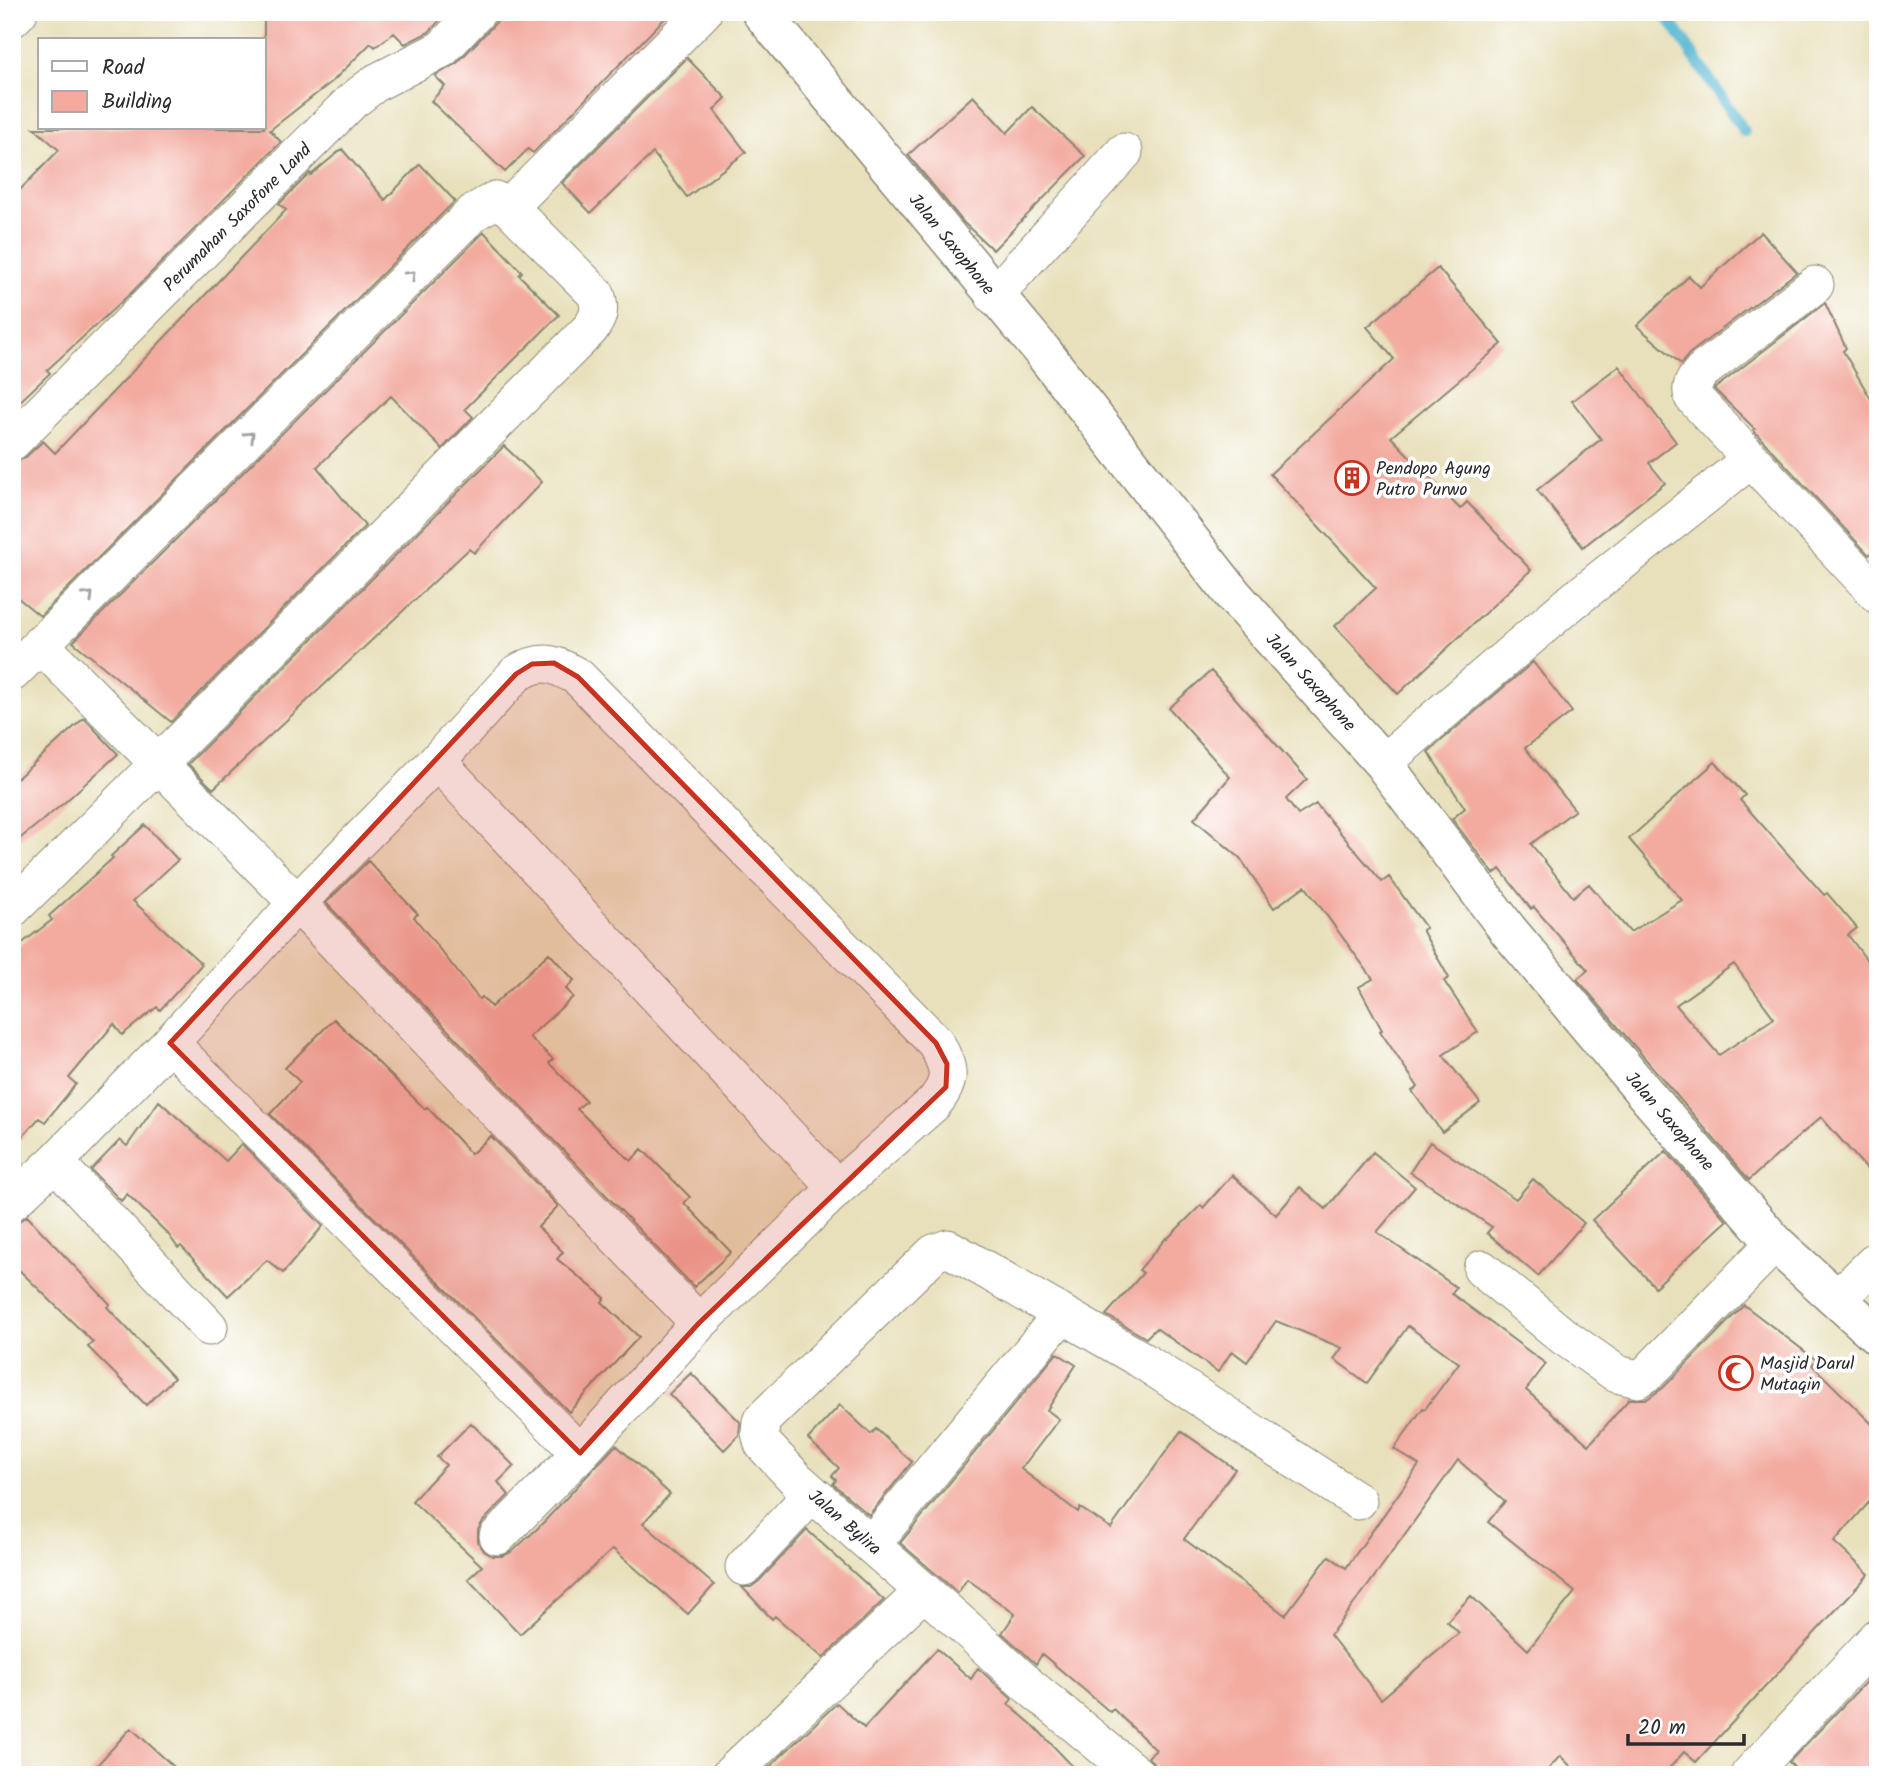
<svg xmlns="http://www.w3.org/2000/svg" width="1890" height="1787" font-family="Kalam,sans-serif">
	<rect width="100%" height="100%" fill="#fff"/>
	<filter id="ink" filterUnits="userSpaceOnUse"><feTurbulence type="fractalNoise" baseFrequency=".0143" numOctaves="2"/><feDisplacementMap in="SourceGraphic" scale="14" xChannelSelector="R" yChannelSelector="G"/><feConvolveMatrix kernelMatrix="1 2 1 2 8 2 1 2 1" color-interpolation-filters="sRGB"/></filter>
	<filter id="wash" filterUnits="userSpaceOnUse"><feTurbulence type="fractalNoise" baseFrequency=".00686" numOctaves="4" result="noise"/><feDisplacementMap in="SourceGraphic" scale="28" xChannelSelector="R" yChannelSelector="G"/><feGaussianBlur stdDeviation="1.57" result="paint"/><feColorMatrix in="noise" values="0 0 0 0 0 0 0 0 0 0 0 0 0 0 0 0 0 1.4 0 .05"/><feComposite in="paint" operator="in"/></filter>
	<g filter="url(#wash)">
		<rect width="100%" height="100%" fill="#e8e0bb"/>
		<g fill="none" stroke-linecap="round" stroke-linejoin="round">
			<path stroke="#54b6d2" stroke-width="12" d="M 1664,12 L 1744,131"/>
		</g>
		<g id="blocks">
			<path fill="#f3aba0" fill-rule="evenodd" d="M 264,12 L 437,12 L 442,18 L 429,32 L 405,44 L 394,33 L 375,47 L 371,43 L 334,80 L 270,130 L 281,142 L 131,293 L 47,370 L 50,373 L 12,409 L 12,198 L 59,150 L 34,128 L 264,128 Z
				M 506,12 L 671,12 L 533,153 L 528,149 L 505,172 L 431,101 L 445,86 L 435,76 L 457,63 Z
				M 687,58 L 726,98 L 714,110 L 746,152 L 687,197 L 653,153 L 591,213 L 562,183 Z
				M 973,96 L 1007,133 L 1032,107 L 1085,156 L 993,250 L 964,223 L 908,155 Z
				M 342,149 L 385,200 L 420,164 L 455,201 L 40,616 L 12,593 L 12,462 L 26,457 L 43,441 L 55,453 L 286,210 L 279,204 L 310,173 L 311,175 Z
				M 484,232 L 522,272 L 519,275 L 559,315 L 465,409 L 473,417 L 442,449 L 391,396 L 317,467 L 365,526 L 171,722 L 73,642 Z
				M 1761,232 L 1797,272 L 1689,354 L 1681,364 L 1637,326 L 1689,276 L 1700,287 Z
				M 1438,268 L 1502,344 L 1391,437 L 1460,509 L 1467,502 L 1531,570 L 1398,694 L 1335,626 L 1376,588 L 1270,474 L 1394,359 L 1367,327 Z
				M 1825,303 L 1846,348 L 1843,351 L 1878,411 L 1878,548 L 1869,555 L 1753,430 L 1755,429 L 1714,389 Z
				M 1619,366 L 1676,442 L 1649,463 L 1665,483 L 1583,547 L 1537,490 L 1601,439 L 1572,401 Z
				M 504,446 L 542,482 L 474,553 L 469,549 L 213,789 L 188,764 Z
				M 1533,662 L 1572,712 L 1525,748 L 1575,810 L 1531,844 L 1573,897 L 1589,884 L 1630,932 L 1682,900 L 1629,839 L 1715,762 L 1745,795 L 1740,800 L 1824,895 L 1827,893 L 1857,928 L 1848,935 L 1878,975 L 1878,1182 L 1821,1117 L 1749,1180 L 1577,979 L 1588,970 L 1534,907 L 1531,909 L 1500,869 L 1494,874 L 1452,819 L 1465,808 L 1428,752 ZM 1734,964 L 1774,1018 L 1719,1055 L 1676,1005 Z
				M 1211,671 L 1307,779 L 1286,799 L 1298,815 L 1316,804 L 1382,882 L 1389,877 L 1426,928 L 1422,930 L 1449,978 L 1444,981 L 1478,1032 L 1443,1055 L 1480,1103 L 1442,1132 L 1412,1091 L 1418,1087 L 1380,1031 L 1382,1030 L 1359,987 L 1373,979 L 1305,886 L 1274,908 L 1240,858 L 1194,819 L 1230,777 L 1169,708 Z
				M 84,718 L 118,754 L 64,803 L 12,845 L 12,783 Z
				M 145,825 L 178,860 L 133,901 L 202,964 L 160,1010 L 157,1007 L 122,1035 L 114,1024 L 69,1078 L 76,1084 L 45,1122 L 39,1118 L 12,1149 L 12,951 L 52,920 L 49,916 L 113,858 L 111,856 Z
				M 368,861 L 418,914 L 414,917 L 479,999 L 482,997 L 491,1007 L 549,953 L 574,980 L 566,989 L 573,997 L 529,1037 L 553,1059 L 549,1063 L 586,1101 L 577,1109 L 631,1161 L 642,1149 L 690,1197 L 684,1203 L 731,1252 L 694,1287 L 326,903 Z
				M 334,1019 L 425,1109 L 427,1107 L 471,1154 L 491,1136 L 558,1206 L 538,1227 L 563,1252 L 557,1259 L 605,1298 L 602,1302 L 639,1337 L 569,1412 L 270,1114 L 300,1082 L 285,1068 Z
				M 159,1101 L 226,1161 L 242,1144 L 323,1226 L 283,1273 L 267,1260 L 228,1296 L 181,1246 L 178,1248 L 168,1234 L 127,1194 L 121,1201 L 91,1170 L 120,1140 L 127,1146 Z
				M 1430,1142 L 1516,1199 L 1533,1179 L 1584,1223 L 1538,1276 L 1487,1233 L 1492,1227 L 1410,1172 Z
				M 1666,1151 L 1727,1221 L 1655,1287 L 1592,1220 Z
				M 1373,1152 L 1415,1187 L 1377,1232 L 1456,1287 L 1452,1294 L 1546,1364 L 1526,1390 L 1589,1445 L 1629,1399 L 1647,1399 L 1663,1388 L 1744,1305 L 1816,1360 L 1812,1365 L 1878,1430 L 1878,1492 L 1834,1542 L 1869,1574 L 1696,1762 L 1684,1752 L 1663,1775 L 1580,1775 L 1560,1756 L 1543,1775 L 1157,1775 L 1156,1767 L 1148,1757 L 1156,1750 L 1113,1709 L 1110,1712 L 1042,1654 L 1036,1664 L 1002,1633 L 1015,1614 L 967,1579 L 958,1593 L 900,1543 L 1057,1353 L 1076,1365 L 1047,1410 L 1059,1419 L 1021,1469 L 1078,1512 L 1080,1508 L 1111,1528 L 1181,1431 L 1235,1469 L 1184,1539 L 1285,1615 L 1329,1556 L 1346,1568 L 1419,1465 L 1394,1449 L 1423,1408 L 1425,1409 L 1459,1363 L 1408,1326 L 1367,1383 L 1334,1359 L 1342,1348 L 1276,1321 L 1247,1362 L 1232,1351 L 1218,1372 L 1156,1328 L 1146,1338 L 1106,1315 L 1143,1273 L 1139,1270 L 1166,1238 L 1167,1239 L 1201,1205 L 1203,1208 L 1232,1175 L 1276,1215 L 1300,1187 L 1326,1209 ZM 1458,1460 L 1505,1501 L 1488,1522 L 1575,1592 L 1528,1650 L 1471,1596 L 1447,1621 L 1459,1633 L 1381,1699 L 1330,1635 L 1367,1587 Z
				M 27,1216 L 110,1304 L 107,1307 L 174,1378 L 146,1405 L 88,1347 L 93,1342 L 12,1263 L 12,1222 L 17,1222 Z
				M 691,1373 L 740,1422 L 739,1435 L 724,1450 L 669,1394 Z
				M 840,1405 L 871,1434 L 876,1429 L 912,1462 L 869,1515 L 833,1484 L 836,1480 L 832,1476 L 839,1468 L 808,1439 Z
				M 471,1423 L 514,1466 L 498,1482 L 509,1495 L 483,1521 L 478,1530 L 478,1542 L 484,1551 L 492,1556 L 503,1556 L 513,1551 L 539,1527 L 616,1445 L 670,1494 L 643,1523 L 714,1585 L 688,1614 L 613,1549 L 520,1634 L 468,1579 L 482,1566 L 412,1501 L 446,1465 L 437,1457 Z
				M 807,1530 L 884,1600 L 823,1658 L 775,1616 L 772,1619 L 742,1587 L 751,1587 L 759,1581 Z
				M 937,1649 L 971,1679 L 978,1668 L 1012,1699 L 1008,1704 L 1036,1728 L 1081,1775 L 761,1775 L 837,1703 L 864,1728 Z
				M 1878,1669 L 1878,1775 L 1801,1775 L 1789,1762 Z
				M 131,1728 L 183,1775 L 88,1775 Z"/>
		</g>
	</g>
	<g filter="url(#ink)">
		<use href="#blocks" fill-opacity="0" stroke="#8a8673" stroke-width="2"/>
		<g fill="none" stroke-linecap="round" stroke-linejoin="round">
			<g stroke="#8a8673" stroke-width="39">
				<path id="minor" d="M 12,19 L 19,12
					M 509,207 L 703,12
					M 1815,285 L 1702,371 C 1695,380 1689,386 1693,397 L 1878,595
					M 994,296 L 1124,152
					M 12,442 L 352,101 L 377,82 L 442,49 L 477,12
					M 40,644 L 297,903 L 699,1323
					M 12,673 L 473,213 L 495,200 L 509,207 L 596,294 C 601,309 599,317 590,329 C 397,522 207,718 12,909
					M 437,761 L 837,1188
					M 1383,763 L 1563,609 L 1750,460
					M 55,1162 L 209,1327
					M 12,1202 L 55,1162 L 170,1043 L 297,903 L 437,761 L 516,674 C 543,658 553,663 578,677 L 936,1043 C 950,1070 953,1080 933,1104 L 837,1188 L 699,1323 L 580,1453 L 170,1043
					M 1482,1269 L 1563,1336 L 1617,1374 L 1638,1379 L 1648,1373 L 1775,1243
					M 1838,1298 L 1878,1259
					M 498,1536 L 580,1453
					M 871,1545 L 1062,1314
					M 744,1567 L 812,1494
					M 730,1775 L 924,1591
					M 1137,1775 L 1029,1686 L 968,1630 L 797,1480 L 763,1444 L 760,1433 L 761,1422 L 766,1416 L 934,1253 L 948,1248 L 1140,1359 L 1358,1501
					M 1749,1775 L 1878,1637"/>
			</g>
			<g stroke="#8a8673" stroke-width="41">
				<path id="major" d="M 761,12 L 1042,351 L 1234,596 L 1383,763 L 1508,930 L 1644,1092 L 1775,1243 L 1878,1336"/>
			</g>
			<use href="#minor" stroke="#fff" stroke-width="37"/>
			<use href="#major" stroke="#fff" stroke-width="38"/>
		</g>
		<defs><path id="oneway-chevron" d="M-2-3.5L2.5 0L-2 3.5" fill="none" stroke-width="1.6" stroke-linecap="round" stroke-linejoin="round" transform="scale(1.75)"/></defs>
		<g stroke="#a0a0a0">
			<use href="#oneway-chevron" transform="translate(411 275) rotate(-45)"/>
			<use href="#oneway-chevron" transform="translate(250 436) rotate(-45)"/>
			<use href="#oneway-chevron" transform="translate(89 596) rotate(-45)"/>
		</g>
	</g>
	<path fill="#c8321e" fill-opacity="0.2" stroke="#c8321e" stroke-width="5" stroke-linejoin="round" d="M 554,663 L 578,677 L 936,1043 L 947,1064 L 946,1087 L 699,1323 L 580,1453 L 170,1043 L 516,674 L 532,664 Z"/>
	<defs>
		<g id="building-ring" transform="scale(1.75)"><circle r="9.5" fill="#fff" stroke="#c8321e" stroke-width="1.5"/><path d="M-4-6H4V6H1V3H-1V6H-4ZM-2.5-4.3h1.7v1.8h-1.7ZM.8-4.3h1.7v1.8H.8ZM-2.5-1h1.7V.8h-1.7ZM.8-1h1.7V.8H.8Z" fill="#c8321e"/></g>
		<g id="mosque-ring" transform="scale(1.75)"><circle r="9.5" fill="#fff" stroke="#c8321e" stroke-width="1.5"/><path d="M3.5-4.9A6 6 0 1 0 3.5 4.9A5 5 0 1 1 3.5-4.9Z" fill="#c8321e"/></g>
	</defs>
	<g fill-rule="evenodd">
		<use href="#building-ring" x="1352" y="478"/>
		<use href="#mosque-ring" x="1736" y="1373"/>
	</g>
	<g text-anchor="middle" stroke-width="7" stroke-linejoin="round" paint-order="stroke">
		<g font-size="18" fill="#2b2b2b" stroke="#fff">
			<text transform="translate(237 217) rotate(-45)" y="6">Perumahan Saxofone Land</text>
			<text transform="translate(952 244) rotate(51)" y="6">Jalan Saxophone</text>
			<text transform="translate(1311 682) rotate(48)" y="6">Jalan Saxophone</text>
			<text transform="translate(1670 1121) rotate(49)" y="6">Jalan Saxophone</text>
			<text transform="translate(845 1522) rotate(41)" y="6">Jalan Bylira</text>
		</g>
		<g font-size="18" fill="#2b2b2b" stroke="#fff" text-anchor="start">
			<text x="1376" y="474">Pendopo Agung<tspan x="1376" dy="21">Putro Purwo</tspan></text>
			<text x="1760" y="1369">Masjid Darul<tspan x="1760" dy="21">Mutaqin</tspan></text>
		</g>
	</g>
	<rect width="1890" height="1787" fill="none" stroke="#fff" stroke-width="42"/>
	<rect x="38" y="38" width="228" height="91" fill="#ffffff" stroke="#aaaaaa" stroke-width="2"/>
	<rect x="52" y="61" width="35" height="10" fill="#ffffff" stroke="#aaaaaa" stroke-width="2"/>
	<text x="102" y="74" font-size="21" fill="#2b2b2b">Road</text>
	<rect x="52" y="91" width="35" height="21" fill="#f3aba0" stroke="#aaaaaa" stroke-width="2"/>
	<text x="102" y="108" font-size="21" fill="#2b2b2b">Building</text>
	<path d="M1628 1734v10h116v-10" fill="none" stroke="#2b2b2b" stroke-width="3.5"/>
	<text x="1638" y="1734" font-size="21" fill="#2b2b2b" stroke="#ffffff" stroke-width="5" paint-order="stroke">20 m</text>
</svg>
